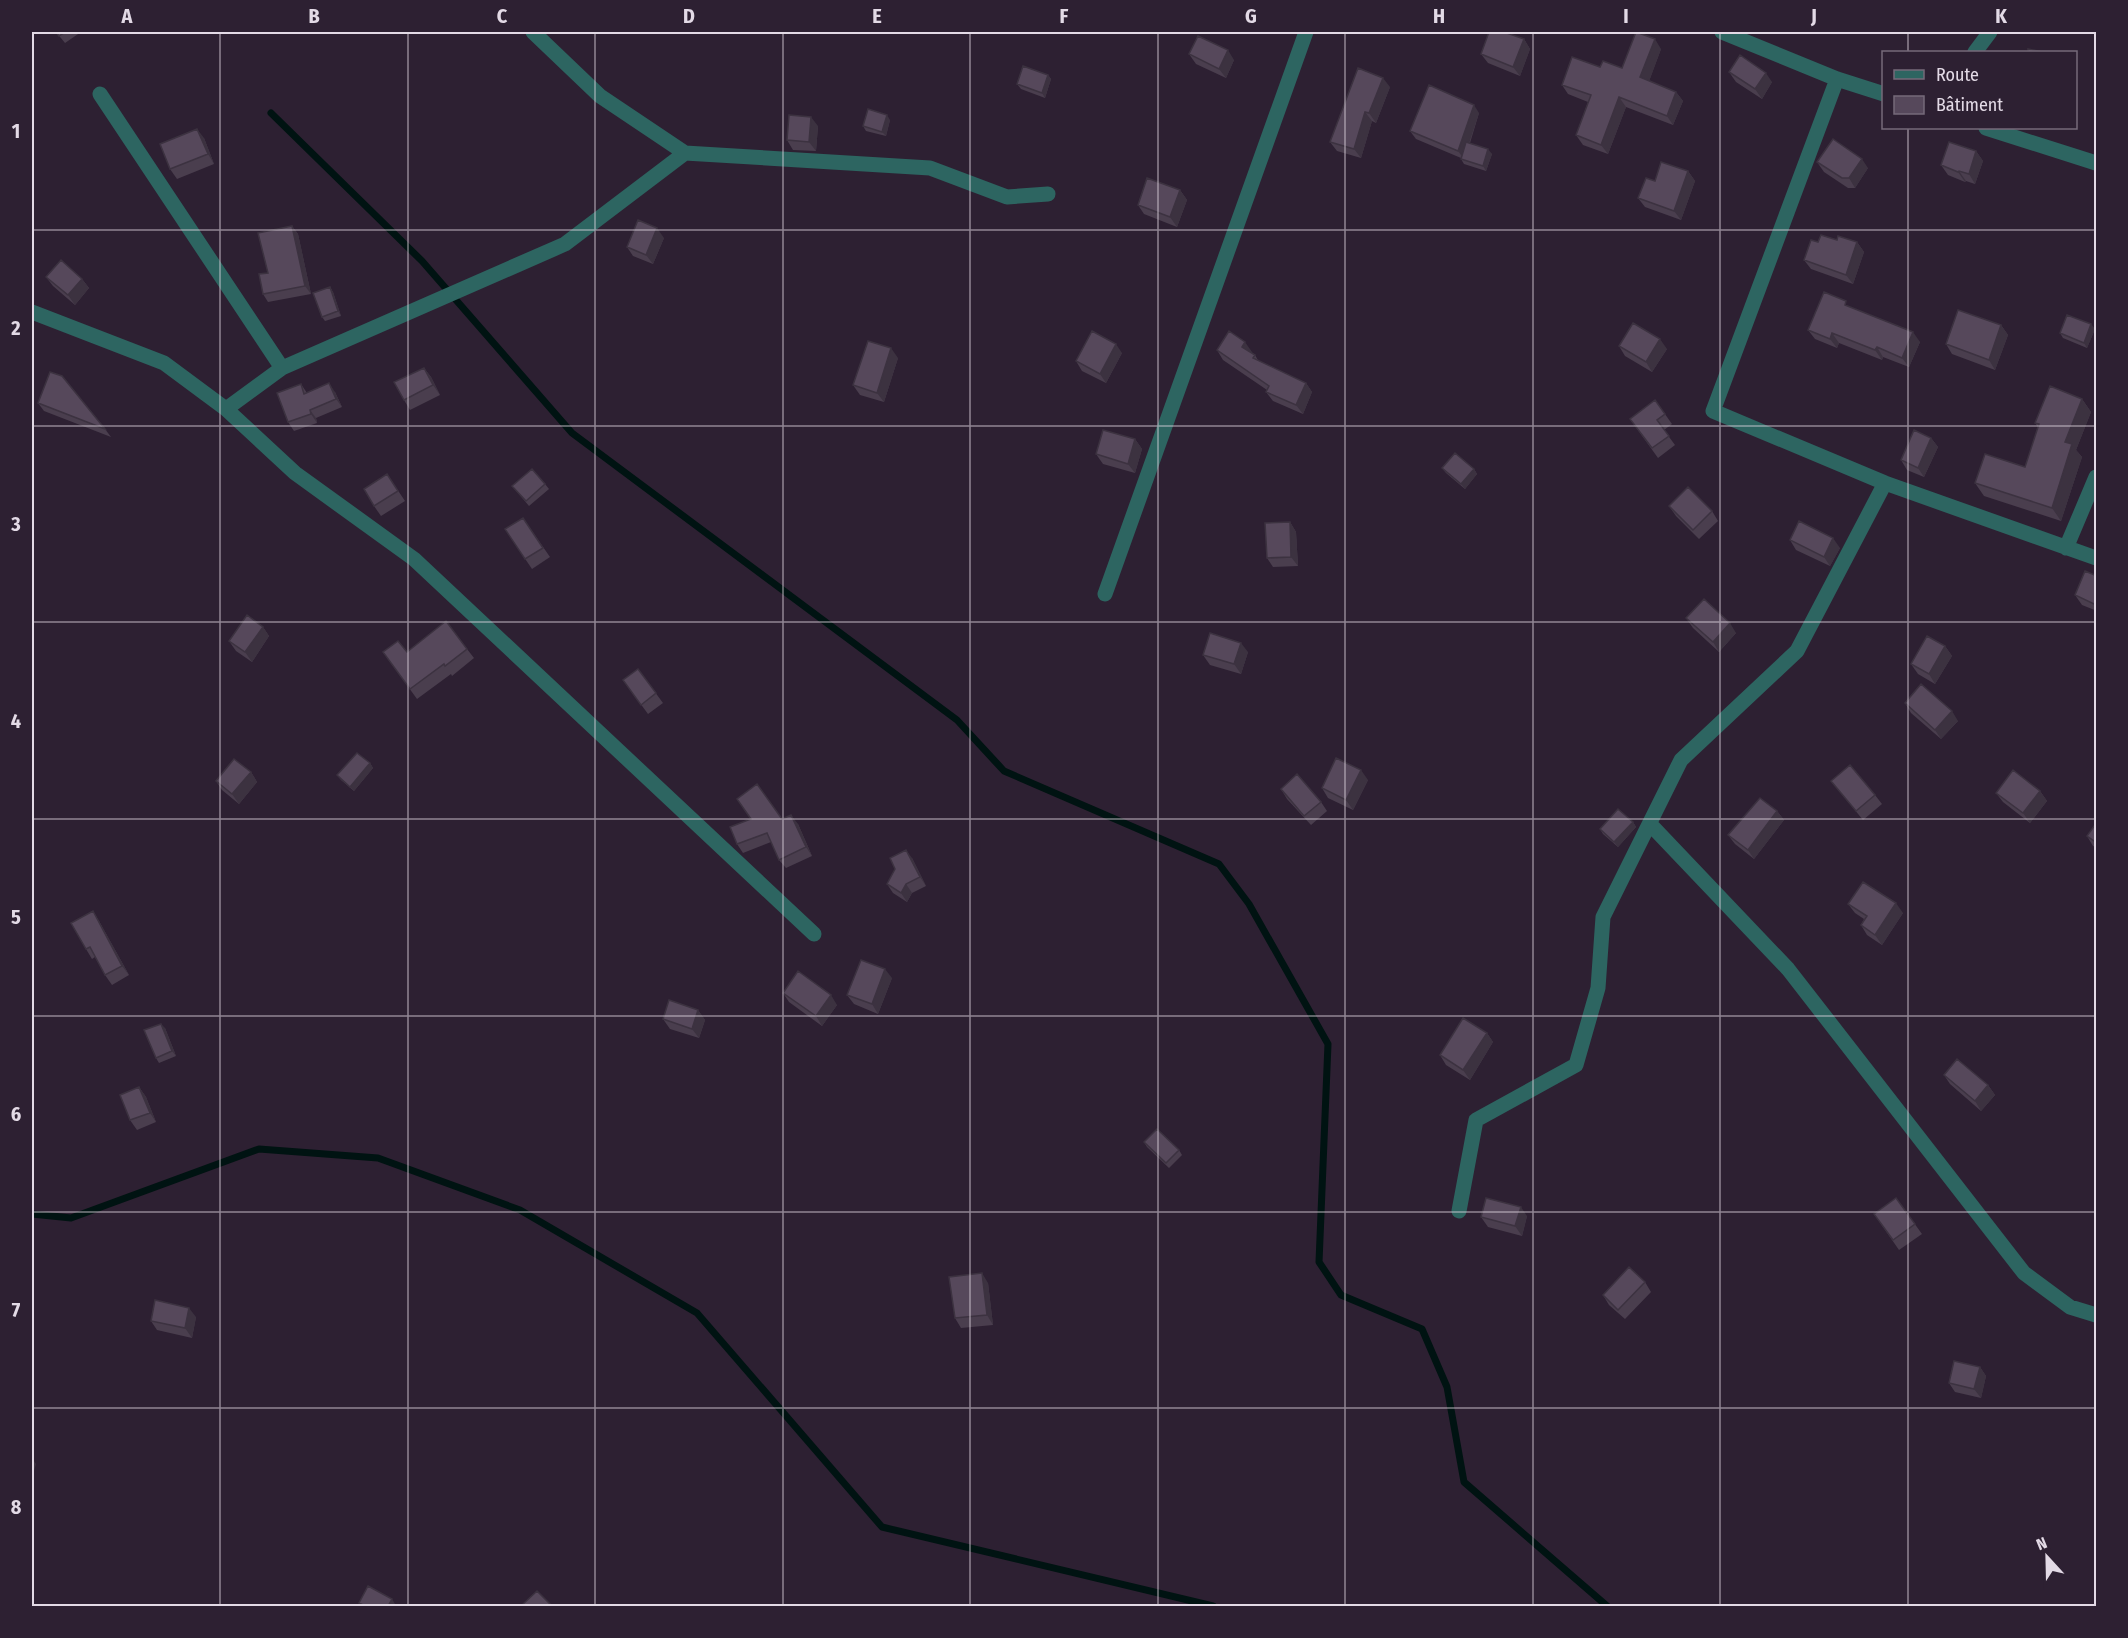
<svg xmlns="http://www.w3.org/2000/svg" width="2128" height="1638" font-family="'Fira Sans Condensed',sans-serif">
	<rect width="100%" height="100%" fill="#2d2032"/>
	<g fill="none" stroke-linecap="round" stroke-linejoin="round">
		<path stroke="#001312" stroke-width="7" d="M 271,113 L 422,261 L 572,433 L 957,720 L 1004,771 L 1219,864 L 1249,904 L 1328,1044 L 1319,1262 L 1341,1295 L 1422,1329 L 1447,1387 L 1464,1482 L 1607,1606
			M 32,1214 L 71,1218 L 259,1149 L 378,1158 L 520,1210 L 697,1313 L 882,1527 L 1213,1606"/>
		<path stroke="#2d6561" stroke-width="15" d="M 533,32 L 600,96 L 685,153
			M 1722,32 L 1837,79 L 1884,94
			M 1975,52 L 1990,32
			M 1837,79 L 1713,411 L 1885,483 L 2096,558
			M 100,94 L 282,368
			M 1986,128 L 2096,163
			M 32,312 L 164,363 L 226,409 L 295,473 L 414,559 L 814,934
			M 226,409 L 282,368 L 565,244 L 685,153 L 930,168 L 1007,197 L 1048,194
			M 2066,548 L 2096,477
			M 1105,594 L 1306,32
			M 1650,824 L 1788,969 L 2024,1273 L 2070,1307 L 2096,1315
			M 1459,1211 L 1476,1120 L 1576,1065 L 1598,988 L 1603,917 L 1681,760 L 1797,651 L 1885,483"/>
	</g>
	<path fill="#4a3e4e" d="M 56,32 L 81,32 L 65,43 Z
		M 1524,39 L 1530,49 L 1520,76 L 1488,63 L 1481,54 Z
		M 1661,49 L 1649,81 L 1676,92 L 1683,101 L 1673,125 L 1626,107 L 1608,154 L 1583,145 L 1576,135 L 1588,102 L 1568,94 L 1562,85 L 1600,67 L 1622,68 Z
		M 1189,54 L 1234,60 L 1226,78 L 1196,64 Z
		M 1729,72 L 1772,82 L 1762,99 L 1736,82 Z
		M 1048,75 L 1051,79 L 1045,98 L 1021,89 L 1017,84 Z
		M 1390,87 L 1376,123 L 1372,121 L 1361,158 L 1337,151 L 1330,142 Z
		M 1479,113 L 1470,143 L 1492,154 L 1486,171 L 1464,164 L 1461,159 L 1461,158 L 1416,139 L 1410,131 Z
		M 890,120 L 886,136 L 866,131 L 863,126 Z
		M 818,126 L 816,151 L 793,150 L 787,140 Z
		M 204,138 L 214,164 L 177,179 L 170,169 Z
		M 1976,151 L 1983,161 L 1975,184 L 1966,181 L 1965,182 L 1948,175 L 1941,165 Z
		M 1817,162 L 1868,168 L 1855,188 L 1848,188 L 1824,172 Z
		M 1688,171 L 1695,181 L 1681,220 L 1645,207 L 1638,198 L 1655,181 Z
		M 1180,190 L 1187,200 L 1177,227 L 1144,214 L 1138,205 Z
		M 292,226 L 298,234 L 311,294 L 268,302 L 263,294 L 268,273 Z
		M 664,238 L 653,264 L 633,256 L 627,247 Z
		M 1837,240 L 1857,242 L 1864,252 L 1853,284 L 1811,269 L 1804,260 L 1818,242 Z
		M 46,277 L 82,279 L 89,288 L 75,305 L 53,286 Z
		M 330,287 L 333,292 L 341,316 L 325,321 L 322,317 Z
		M 1850,307 L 1920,342 L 1909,367 L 1883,357 L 1882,360 L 1839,343 L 1837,348 L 1815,339 L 1808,330 Z
		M 2001,325 L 2008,335 L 1995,370 L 1952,354 L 1946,344 Z
		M 2095,329 L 2087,348 L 2063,338 L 2060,333 Z
		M 1619,346 L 1667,349 L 1652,372 L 1625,356 Z
		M 1217,350 L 1252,352 L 1252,353 L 1255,355 L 1259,362 L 1306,383 L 1312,392 L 1303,414 L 1273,401 L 1266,392 L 1267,390 L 1223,360 Z
		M 1122,353 L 1106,383 L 1082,371 L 1076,361 Z
		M 898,358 L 884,402 L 860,395 L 853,385 Z
		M 424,368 L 431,377 L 440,395 L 410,410 L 404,400 Z
		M 301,384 L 307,393 L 335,392 L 342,407 L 316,418 L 317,423 L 294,431 L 288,422 Z
		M 2082,399 L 2091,412 L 2076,450 L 2082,457 L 2061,521 L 1984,496 L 1975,483 L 2025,467 L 2038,427 L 2035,423 Z
		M 1655,400 L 1672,424 L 1664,430 L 1675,445 L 1658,458 L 1630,419 Z
		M 38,403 L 105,429 L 111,437 L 44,411 Z
		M 1931,438 L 1938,447 L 1924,477 L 1907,470 L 1901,460 Z
		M 1135,439 L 1142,449 L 1135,473 L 1103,464 L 1096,454 Z
		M 1442,468 L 1474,469 L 1477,474 L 1465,489 L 1446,473 Z
		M 387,474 L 405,501 L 381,516 L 374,506 Z
		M 545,484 L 549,489 L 529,506 L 512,486 Z
		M 1669,506 L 1712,511 L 1718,521 L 1699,539 L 1676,516 Z
		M 523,518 L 550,557 L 532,569 L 505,529 Z
		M 1290,522 L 1296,532 L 1298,566 L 1273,567 L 1267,558 Z
		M 1790,540 L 1840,548 L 1830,566 L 1796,550 Z
		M 2097,576 L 2097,611 L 2082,605 L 2075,595 Z
		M 1686,618 L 1736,633 L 1719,652 L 1693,628 Z
		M 263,627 L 269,636 L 252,662 L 236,651 L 229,641 Z
		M 1945,646 L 1952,656 L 1935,684 L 1918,674 L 1911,664 Z
		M 467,649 L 474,658 L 452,676 L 451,674 L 417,699 L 383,652 L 407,652 Z
		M 1248,652 L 1241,674 L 1210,665 L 1203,655 Z
		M 638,669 L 663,703 L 648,714 L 623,680 Z
		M 1905,703 L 1958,721 L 1941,739 L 1911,713 Z
		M 370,763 L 373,768 L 354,791 L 341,780 L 337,775 Z
		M 251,772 L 257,782 L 239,804 L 222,790 L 216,781 Z
		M 1368,780 L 1353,810 L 1328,798 L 1322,788 Z
		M 1831,781 L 1875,795 L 1882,804 L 1863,820 Z
		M 1281,789 L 1321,802 L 1327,811 L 1311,825 L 1287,799 Z
		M 2040,791 L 2047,801 L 2030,823 L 2003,802 L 1996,793 Z
		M 1777,811 L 1784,820 L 1754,859 L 1735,844 L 1728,835 Z
		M 782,819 L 798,824 L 812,856 L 786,868 L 779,860 L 771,842 L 743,853 L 737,844 Z
		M 1633,822 L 1636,827 L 1618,847 L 1603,834 L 1600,829 Z
		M 2097,822 L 2097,848 L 2093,846 L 2087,836 Z
		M 912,858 L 926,886 L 912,893 L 907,902 L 893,893 L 887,884 Z
		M 1848,904 L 1903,913 L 1882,945 L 1867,935 L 1861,925 L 1864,919 L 1855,913 Z
		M 93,911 L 99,921 L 129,975 L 112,985 L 105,975 L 95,957 L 92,959 L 86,949 Z
		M 892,978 L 878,1014 L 854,1004 L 847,995 Z
		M 783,993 L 837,1005 L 822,1026 L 789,1002 Z
		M 698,1010 L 705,1020 L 699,1038 L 670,1029 L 663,1019 Z
		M 165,1028 L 176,1056 L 159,1063 L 156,1058 Z
		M 1487,1033 L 1493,1042 L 1470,1080 L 1446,1065 L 1440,1055 Z
		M 1944,1075 L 1988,1085 L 1995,1095 L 1981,1111 L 1950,1084 Z
		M 139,1087 L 146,1097 L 156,1122 L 137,1130 L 130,1120 Z
		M 1144,1142 L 1179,1150 L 1182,1155 L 1169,1168 L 1147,1147 Z
		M 1896,1198 L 1922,1234 L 1899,1250 L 1874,1214 Z
		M 1527,1216 L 1522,1236 L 1488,1227 L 1481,1217 Z
		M 1645,1282 L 1651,1292 L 1625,1319 L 1609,1305 L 1603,1295 Z
		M 988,1283 L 993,1325 L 961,1328 L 955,1318 Z
		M 196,1317 L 192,1338 L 157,1330 L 151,1321 Z
		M 1980,1367 L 1986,1376 L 1981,1398 L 1955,1392 L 1949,1383 Z"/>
	<path fill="#3c3240" d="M 1524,39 L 1530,49 L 1520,76 L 1513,67 Z
		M 1655,39 L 1661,49 L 1647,87 L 1640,77 Z
		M 1228,50 L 1234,60 L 1226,78 L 1219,69 Z
		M 1766,73 L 1772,82 L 1762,99 L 1755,89 Z
		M 1048,75 L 1051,79 L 1045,98 L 1042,93 Z
		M 1383,78 L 1390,87 L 1376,123 L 1369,113 Z
		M 1676,92 L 1683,101 L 1673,125 L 1667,116 Z
		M 1619,97 L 1626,107 L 1608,154 L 1601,145 Z
		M 1474,105 L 1479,113 L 1464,159 L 1458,151 Z
		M 1365,112 L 1372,121 L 1361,158 L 1354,149 Z
		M 887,115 L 890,120 L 886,136 L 882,132 Z
		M 811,117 L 818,126 L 816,151 L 809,142 Z
		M 197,129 L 204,138 L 214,164 L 208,154 Z
		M 1488,149 L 1492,154 L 1486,171 L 1483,166 Z
		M 1976,151 L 1983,161 L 1975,184 L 1969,174 Z
		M 1862,159 L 1868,168 L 1855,188 L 1849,178 Z
		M 1688,171 L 1695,181 L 1681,220 L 1674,211 Z
		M 1959,171 L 1966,181 L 1965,182 L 1958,172 Z
		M 1180,190 L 1187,200 L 1177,227 L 1170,217 Z
		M 292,226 L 298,234 L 311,294 L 305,286 Z
		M 657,228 L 664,238 L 653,264 L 646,255 Z
		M 1857,242 L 1864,252 L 1853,284 L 1846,275 Z
		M 82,279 L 89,288 L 75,305 L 68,295 Z
		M 330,287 L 333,292 L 341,316 L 338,311 Z
		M 2091,324 L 2095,329 L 2087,348 L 2084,343 Z
		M 2001,325 L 2008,335 L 1995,370 L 1989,360 Z
		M 1913,332 L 1920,342 L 1909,367 L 1902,358 Z
		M 1832,333 L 1839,343 L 1837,348 L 1830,339 Z
		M 1660,339 L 1667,349 L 1652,372 L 1646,362 Z
		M 1245,342 L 1252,352 L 1249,356 L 1242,347 Z
		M 1116,344 L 1122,353 L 1106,383 L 1100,374 Z
		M 1877,347 L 1883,357 L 1882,360 L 1875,350 Z
		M 891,348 L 898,358 L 884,402 L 877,393 Z
		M 424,368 L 431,377 L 440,395 L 433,385 Z
		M 329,383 L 335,392 L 342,407 L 336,399 Z
		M 1306,383 L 1312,392 L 1303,414 L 1296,405 Z
		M 2082,399 L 2091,412 L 2076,450 L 2082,457 L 2061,521 L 2052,508 L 2065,442 Z
		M 310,410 L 316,418 L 317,423 L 311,414 Z
		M 1931,438 L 1938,447 L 1924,477 L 1918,468 Z
		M 1135,439 L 1142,449 L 1135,473 L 1128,464 Z
		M 1474,469 L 1477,474 L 1465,489 L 1461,484 Z
		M 1290,522 L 1296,532 L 1298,566 L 1291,557 Z
		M 1833,538 L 1840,548 L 1830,566 L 1824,557 Z
		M 1730,623 L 1736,633 L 1719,652 L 1713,642 Z
		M 263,627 L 269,636 L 252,662 L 245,652 Z
		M 1241,643 L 1248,652 L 1241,674 L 1234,664 Z
		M 1945,646 L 1952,656 L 1935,684 L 1929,674 Z
		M 1952,711 L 1958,721 L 1941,739 L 1935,730 Z
		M 370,763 L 373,768 L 354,791 L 350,787 Z
		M 1361,770 L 1368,780 L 1353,810 L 1346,800 Z
		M 251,772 L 257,782 L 239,804 L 232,794 Z
		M 2040,791 L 2047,801 L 2030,823 L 2023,813 Z
		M 1777,811 L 1784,820 L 1754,859 L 1748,850 Z
		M 791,815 L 798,824 L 812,856 L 806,847 Z
		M 1633,822 L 1636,827 L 1618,847 L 1614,842 Z
		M 906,850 L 912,858 L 926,886 L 920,877 Z
		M 906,884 L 912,893 L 907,902 L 901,893 Z
		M 1896,903 L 1903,913 L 1882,945 L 1875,935 Z
		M 93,911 L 99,921 L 129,975 L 122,966 Z
		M 885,969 L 892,978 L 878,1014 L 872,1004 Z
		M 831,995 L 837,1005 L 822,1026 L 816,1016 Z
		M 698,1010 L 705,1020 L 699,1038 L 692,1029 Z
		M 161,1024 L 165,1028 L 176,1056 L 172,1051 Z
		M 1487,1033 L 1493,1042 L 1470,1080 L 1463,1070 Z
		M 1988,1085 L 1995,1095 L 1981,1111 L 1975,1101 Z
		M 139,1087 L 146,1097 L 156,1122 L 150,1113 Z
		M 1521,1207 L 1527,1216 L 1522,1236 L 1515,1226 Z
		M 982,1273 L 988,1283 L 993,1325 L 987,1315 Z
		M 189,1308 L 196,1317 L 192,1338 L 185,1328 Z
		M 1980,1367 L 1986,1376 L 1981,1398 L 1974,1389 Z
		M 32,1458 L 36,1464 L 32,1478 Z
		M 392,1599 L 395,1604 L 394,1606 L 388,1606 Z"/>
	<path fill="#56485b" stroke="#3c3240" stroke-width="1.5" d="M 56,32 L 65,32 L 59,36 Z
		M 1489,32 L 1504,32 L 1524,39 L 1513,67 L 1481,54 Z
		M 1636,32 L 1655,39 L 1640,77 L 1676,92 L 1667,116 L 1619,97 L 1601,145 L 1576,135 L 1591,95 L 1562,85 L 1572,57 L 1600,67 L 1603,61 L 1622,68 Z
		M 1198,36 L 1228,50 L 1219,69 L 1189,54 Z
		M 2028,49 L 2043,52 L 2028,52 Z
		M 1740,55 L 1766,73 L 1755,89 L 1729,72 Z
		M 1023,66 L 1048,75 L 1042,93 L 1017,84 Z
		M 1358,68 L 1383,78 L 1369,113 L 1365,112 L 1354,149 L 1330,142 Z
		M 1429,85 L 1474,105 L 1458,151 L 1410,131 Z
		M 868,109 L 887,115 L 882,132 L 863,126 Z
		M 789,115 L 811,117 L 809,142 L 787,140 Z
		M 197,129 L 208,154 L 170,169 L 160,144 Z
		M 1833,139 L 1862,159 L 1849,178 L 1842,178 L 1817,162 Z
		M 1466,142 L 1488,149 L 1483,166 L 1461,159 Z
		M 1949,142 L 1976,151 L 1969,174 L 1959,171 L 1958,172 L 1941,165 Z
		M 1661,162 L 1688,171 L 1674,211 L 1638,198 L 1646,178 L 1655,181 Z
		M 1147,178 L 1180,190 L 1170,217 L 1138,205 Z
		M 638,220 L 657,228 L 646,255 L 627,247 Z
		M 292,226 L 305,286 L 263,294 L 259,274 L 268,273 L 258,233 Z
		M 1821,235 L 1837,240 L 1838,236 L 1857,242 L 1846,275 L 1804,260 L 1811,240 L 1818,242 Z
		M 61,260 L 82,279 L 68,295 L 46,277 Z
		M 330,287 L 338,311 L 322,317 L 313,293 Z
		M 1824,292 L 1846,301 L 1845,305 L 1913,332 L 1902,358 L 1877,347 L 1875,350 L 1832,333 L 1830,339 L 1808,330 Z
		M 1958,310 L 2001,325 L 1989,360 L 1946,344 Z
		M 2067,315 L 2091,324 L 2084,343 L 2060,333 Z
		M 1633,323 L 1660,339 L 1646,362 L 1619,346 Z
		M 1092,331 L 1116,344 L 1100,374 L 1076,361 Z
		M 1229,331 L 1245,342 L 1242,347 L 1255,355 L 1253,358 L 1306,383 L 1296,405 L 1266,392 L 1269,386 L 1217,350 Z
		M 868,341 L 891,348 L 877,393 L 853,385 Z
		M 424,368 L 433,385 L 404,400 L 394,382 Z
		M 50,372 L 62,376 L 105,429 L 38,403 Z
		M 329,383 L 336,399 L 310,410 L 311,414 L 288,422 L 277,393 L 301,384 L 304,394 Z
		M 2050,386 L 2082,399 L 2065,442 L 2072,444 L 2052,508 L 1975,483 L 1985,454 L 2025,467 L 2039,424 L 2035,423 Z
		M 1655,400 L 1665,414 L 1657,420 L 1669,436 L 1652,448 L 1630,419 Z
		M 1103,430 L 1135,439 L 1128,464 L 1096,454 Z
		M 1914,430 L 1931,438 L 1918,468 L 1901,460 Z
		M 1455,453 L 1474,469 L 1461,484 L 1442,468 Z
		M 532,469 L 545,484 L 526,501 L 512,486 Z
		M 387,474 L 398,491 L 374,506 L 364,489 Z
		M 1688,487 L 1712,511 L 1693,530 L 1669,506 Z
		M 523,518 L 543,548 L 525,559 L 505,529 Z
		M 1799,521 L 1833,538 L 1824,557 L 1790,540 Z
		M 1290,522 L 1291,557 L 1267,558 L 1265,523 Z
		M 2085,571 L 2097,576 L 2097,598 L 2094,604 L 2075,595 Z
		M 1704,599 L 1730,623 L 1713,642 L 1686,618 Z
		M 247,615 L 263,627 L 245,652 L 229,641 Z
		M 446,621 L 467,649 L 445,666 L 444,664 L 410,689 L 383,652 L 398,641 L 407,652 Z
		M 1210,633 L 1241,643 L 1234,664 L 1203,655 Z
		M 1927,636 L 1945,646 L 1929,674 L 1911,664 Z
		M 638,669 L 656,693 L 641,705 L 623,680 Z
		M 1921,684 L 1952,711 L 1935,730 L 1905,703 Z
		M 357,753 L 370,763 L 350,787 L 337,775 Z
		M 1336,758 L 1361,770 L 1346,800 L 1322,788 Z
		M 234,759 L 251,772 L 232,794 L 216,781 Z
		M 1850,765 L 1875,795 L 1856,811 L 1831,781 Z
		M 2013,770 L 2040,791 L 2023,813 L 1996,793 Z
		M 1297,774 L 1321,802 L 1304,816 L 1281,789 Z
		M 757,784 L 782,819 L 791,815 L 806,847 L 779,860 L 767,833 L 737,844 L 730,827 L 751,819 L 737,799 Z
		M 1760,798 L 1777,811 L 1748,850 L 1728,835 Z
		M 1618,809 L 1633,822 L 1614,842 L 1600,829 Z
		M 2097,822 L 2097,843 L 2087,836 Z
		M 906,850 L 920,877 L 906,884 L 901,893 L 887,884 L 895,869 L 890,858 Z
		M 1863,882 L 1896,903 L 1875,935 L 1861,925 L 1867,916 L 1848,904 Z
		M 93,911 L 122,966 L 105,975 L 90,947 L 86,949 L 71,923 Z
		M 861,960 L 885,969 L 872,1004 L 847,995 Z
		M 798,971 L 831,995 L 816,1016 L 783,993 Z
		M 669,1000 L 698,1010 L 692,1029 L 663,1019 Z
		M 1463,1018 L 1487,1033 L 1463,1070 L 1440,1055 Z
		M 161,1024 L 172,1051 L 156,1058 L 144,1030 Z
		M 1957,1059 L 1988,1085 L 1975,1101 L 1944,1075 Z
		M 139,1087 L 150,1113 L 130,1120 L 120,1095 Z
		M 1157,1129 L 1179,1150 L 1166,1163 L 1144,1142 Z
		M 1486,1198 L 1521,1207 L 1515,1226 L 1481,1217 Z
		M 1896,1198 L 1915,1224 L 1893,1240 L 1874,1214 Z
		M 1629,1267 L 1645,1282 L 1618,1310 L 1603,1295 Z
		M 982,1273 L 987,1315 L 955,1318 L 949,1277 Z
		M 155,1300 L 189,1308 L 185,1328 L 151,1321 Z
		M 1954,1361 L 1980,1367 L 1974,1389 L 1949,1383 Z
		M 368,1586 L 392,1599 L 388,1606 L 365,1606 L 359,1603 Z
		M 537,1591 L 552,1606 L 521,1606 Z"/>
	<path fill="none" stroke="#e3dae6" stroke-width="1.5" stroke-opacity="0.55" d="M 220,32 L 220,1606M 408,32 L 408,1606M 595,32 L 595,1606M 783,32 L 783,1606M 970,32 L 970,1606M 1158,32 L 1158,1606M 1345,32 L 1345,1606M 1533,32 L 1533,1606M 1720,32 L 1720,1606M 1908,32 L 1908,52M 1908,128 L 1908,1606M 32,230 L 2096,230M 32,426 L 2096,426M 32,622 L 2096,622M 32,819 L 2096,819M 32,1016 L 2096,1016M 32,1212 L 2096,1212M 32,1408 L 2096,1408"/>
	<rect width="2128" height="1638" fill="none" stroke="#2d2032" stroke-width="66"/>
	<rect x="1882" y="51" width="195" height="78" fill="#2d2032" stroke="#766a7a" stroke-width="1.5"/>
	<rect x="1894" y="70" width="30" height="9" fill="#2d6561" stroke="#766a7a" stroke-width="1.5"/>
	<text x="1936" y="81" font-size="18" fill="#e3dae6">Route</text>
	<rect x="1894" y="96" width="30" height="18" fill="#56485b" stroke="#766a7a" stroke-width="1.5"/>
	<text x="1936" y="111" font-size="18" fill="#e3dae6">Bâtiment</text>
	<g transform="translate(2047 1557) rotate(338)" stroke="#2d2032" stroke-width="4.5" paint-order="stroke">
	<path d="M0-4.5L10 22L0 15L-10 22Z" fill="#e3dae6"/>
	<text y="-9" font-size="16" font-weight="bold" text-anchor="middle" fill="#e3dae6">N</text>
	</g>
	<rect x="33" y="33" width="2062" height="1572" fill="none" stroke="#e3dae6" stroke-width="2"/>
	<g font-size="20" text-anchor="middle" font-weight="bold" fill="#e3dae6">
		<text x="127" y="23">A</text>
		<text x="314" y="23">B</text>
		<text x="502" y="23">C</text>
		<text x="689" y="23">D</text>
		<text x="877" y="23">E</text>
		<text x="1064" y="23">F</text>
		<text x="1251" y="23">G</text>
		<text x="1439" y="23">H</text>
		<text x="1626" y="23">I</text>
		<text x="1814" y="23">J</text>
		<text x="2001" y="23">K</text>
		<text x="16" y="138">1</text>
		<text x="16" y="335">2</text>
		<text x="16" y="531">3</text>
		<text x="16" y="728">4</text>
		<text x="16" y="924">5</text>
		<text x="16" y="1121">6</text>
		<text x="16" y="1317">7</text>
		<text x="16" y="1514">8</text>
	</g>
</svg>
